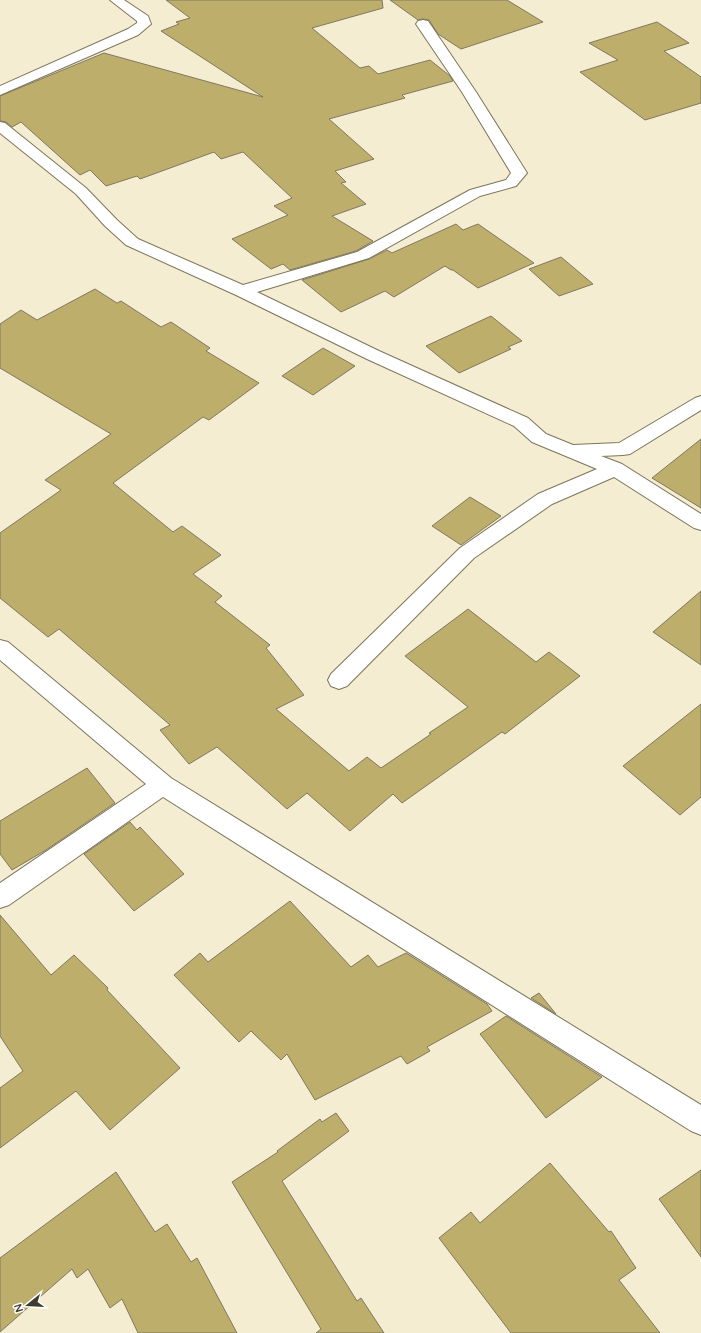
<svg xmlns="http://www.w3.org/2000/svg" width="701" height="1333" font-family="Quicksand,sans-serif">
	<rect width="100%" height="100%" fill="#f4edd1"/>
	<path fill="#beae6b" stroke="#7f7960" d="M 166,0 L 382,0 L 383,8 L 312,28 L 360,68 L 369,66 L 378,74 L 430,60 L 450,76 L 453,81 L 402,95 L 405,98 L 329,119 L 374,159 L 335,171 L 346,182 L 341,183 L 366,204 L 332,216 L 373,241 L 356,251 L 290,270 L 283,264 L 271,269 L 232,239 L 288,215 L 274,206 L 292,198 L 243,152 L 221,159 L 214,152 L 140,179 L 137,176 L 106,186 L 90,170 L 80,175 L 21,122 L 12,127 L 6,122 L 0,121 L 0,96 L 104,53 L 263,97 L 161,31 L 179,24 L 176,22 L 190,18 Z
		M 390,0 L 507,0 L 543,22 L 461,49 L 438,34 L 429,20 L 423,19 L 418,20 Z
		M 657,22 L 689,43 L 664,51 L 701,77 L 701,103 L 645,120 L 580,72 L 618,60 L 589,43 Z
		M 456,224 L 463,230 L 478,224 L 534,263 L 478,288 L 453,270 L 451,270 L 445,266 L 394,297 L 385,291 L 341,312 L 302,280 L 369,259 L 387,250 L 392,253 Z
		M 561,257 L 593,284 L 559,296 L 529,269 Z
		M 95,289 L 117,303 L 121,301 L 161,327 L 171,322 L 210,348 L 206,351 L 259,383 L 209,420 L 203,417 L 113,483 L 173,532 L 182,526 L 221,555 L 193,574 L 222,596 L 215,602 L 270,645 L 266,648 L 304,695 L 276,709 L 349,771 L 367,757 L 381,768 L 431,734 L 429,733 L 468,707 L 405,656 L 468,609 L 536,662 L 549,652 L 580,676 L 505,734 L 502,732 L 402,803 L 393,794 L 350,831 L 307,793 L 287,809 L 217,747 L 189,764 L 160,730 L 170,725 L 59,629 L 48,637 L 0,598 L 0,533 L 61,490 L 45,480 L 111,434 L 0,368 L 0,324 L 21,310 L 37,320 Z
		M 491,316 L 522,341 L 508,347 L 511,349 L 459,373 L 426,346 Z
		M 323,348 L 355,366 L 313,395 L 282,376 Z
		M 701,439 L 701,508 L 652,478 Z
		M 470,497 L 501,516 L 461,545 L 432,526 Z
		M 701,591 L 701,665 L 653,632 Z
		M 701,704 L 701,797 L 680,815 L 623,766 Z
		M 87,768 L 115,803 L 46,850 L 12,870 L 0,854 L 0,821 Z
		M 130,822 L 137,830 L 140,827 L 184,874 L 134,911 L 84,854 Z
		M 290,901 L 351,967 L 368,955 L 378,967 L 406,953 L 487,1004 L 492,1011 L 427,1047 L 430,1051 L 407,1064 L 401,1056 L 315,1100 L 287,1054 L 281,1060 L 251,1031 L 239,1042 L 174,975 L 200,953 L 208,962 Z
		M 0,915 L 51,975 L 74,955 L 108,988 L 107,990 L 180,1068 L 110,1130 L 76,1091 L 0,1148 L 0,1088 L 23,1071 L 0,1036 Z
		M 539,993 L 556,1014 L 531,998 Z
		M 506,1016 L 602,1077 L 546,1118 L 480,1034 Z
		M 336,1113 L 349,1131 L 282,1181 L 357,1301 L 361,1298 L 384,1333 L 316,1333 L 321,1329 L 232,1182 L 278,1152 L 277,1151 L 320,1119 L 322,1122 Z
		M 550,1163 L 609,1232 L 611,1231 L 636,1268 L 619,1280 L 660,1333 L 511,1333 L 439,1238 L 471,1212 L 480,1223 Z
		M 701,1170 L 701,1257 L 659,1199 Z
		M 116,1172 L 155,1232 L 167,1224 L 191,1262 L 197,1258 L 237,1333 L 138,1333 L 122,1299 L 110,1308 L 88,1269 L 77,1278 L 72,1269 L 0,1332 L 0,1258 Z"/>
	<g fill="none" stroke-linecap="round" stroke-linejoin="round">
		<g stroke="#7b755c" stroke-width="2">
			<path id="minor" d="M 110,0 L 124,0 L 148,16 L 151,24 L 138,35 L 0,95 L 0,86 L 128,29 L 137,23 L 137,21 Z
				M 423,20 L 428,21 L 476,92 L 527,173 L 516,186 L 480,196 L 369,258 L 257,292 L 379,351 L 528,418 L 546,434 L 573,445 L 619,443 L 695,398 L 701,396 L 701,410 L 630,454 L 623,455 L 601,456 L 622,464 L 701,514 L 701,530 L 694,528 L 614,477 L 552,504 L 474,558 L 347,686 L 339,689 L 331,686 L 328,680 L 331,674 L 460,548 L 538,494 L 597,469 L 532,442 L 514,426 L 367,359 L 236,295 L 126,245 L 105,226 L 76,194 L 0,133 L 0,122 L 5,123 L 86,188 L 117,220 L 138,239 L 243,285 L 357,252 L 470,190 L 506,180 L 511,173 L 462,92 L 416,24 L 418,21 Z
				M 0,640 L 8,642 L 171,778 L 701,1105 L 701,1135 L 691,1131 L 163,797 L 9,905 L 0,908 L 0,883 L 146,784 L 0,660 Z"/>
		</g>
		<use href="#minor" fill="#fff" fill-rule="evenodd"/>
	</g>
	<g transform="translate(28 1305) rotate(252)" stroke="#ffffff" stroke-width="3" paint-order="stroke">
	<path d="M0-3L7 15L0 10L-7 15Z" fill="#3d3a2f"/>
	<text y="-6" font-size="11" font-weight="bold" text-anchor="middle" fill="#3d3a2f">N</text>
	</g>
</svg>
